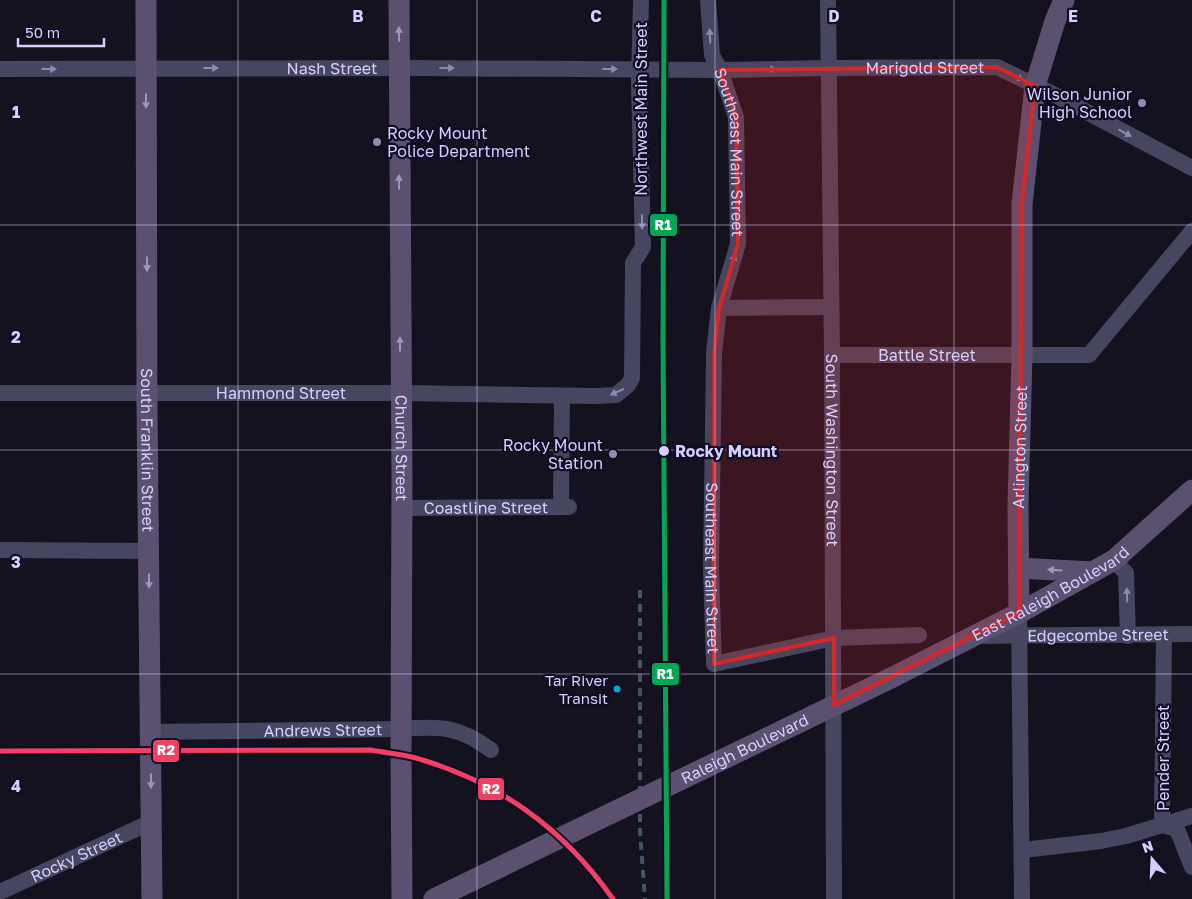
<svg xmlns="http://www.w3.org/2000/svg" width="1192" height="899" font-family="'Golos Text',sans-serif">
	<rect width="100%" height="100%" fill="#14121e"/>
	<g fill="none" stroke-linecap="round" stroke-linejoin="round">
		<g stroke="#474660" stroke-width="16">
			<path id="s1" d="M 708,0 L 712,55 L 720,70 L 736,117 L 738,244 L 719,308 L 714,353 L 711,569 L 714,664 L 834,638 L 919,635"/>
			<path id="s2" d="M 828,0 L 832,355 L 834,899"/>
			<path id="s3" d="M 0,69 L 413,68 L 720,70 L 828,68 L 997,67 L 1053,94 L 1192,168"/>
			<path d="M 719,308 L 831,307"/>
			<path id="s4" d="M 832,355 L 1089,355 L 1192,231"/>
			<path id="s5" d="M 0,393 L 401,393 L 595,396 L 616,395 L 628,385 L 632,378 L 633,263 L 643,247 L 639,82 L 641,0"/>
			<path d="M 561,507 L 562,396"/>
			<path id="s6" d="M 402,508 L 569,507"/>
			<path d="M 0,550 L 149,551"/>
			<path d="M 1114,560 L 1126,573 L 1128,636"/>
			<path d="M 1019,613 L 1022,899"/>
			<path d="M 1164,635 L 1162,825 L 1177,829 L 1192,867"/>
			<path id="s7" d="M 974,636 L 1192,634"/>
			<path id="s8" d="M 151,732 L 401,729 C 440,726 459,726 491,750"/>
			<path d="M 1023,850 L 1101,841 L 1126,836 L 1192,816"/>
			<path id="s9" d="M 0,892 L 151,822"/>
		</g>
		<g stroke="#5c5071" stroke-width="21">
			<path id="s10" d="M 146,0 L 147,405 L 152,899"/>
			<path id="s11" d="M 399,0 L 402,477 L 401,755 L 402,899"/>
			<path d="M 1019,568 L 1092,572"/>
			<path id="s12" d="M 1019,613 L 1018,505 L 1022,355 L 1022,204 L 1035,86 L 1055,21 L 1064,0"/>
			<path id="s13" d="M 893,677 L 1019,613 L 1114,560 L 1192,490"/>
		</g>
		<path stroke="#405669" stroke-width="4" stroke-dasharray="8 6" stroke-linecap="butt" d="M 640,590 L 640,832 L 645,899
			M 0,751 L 371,750 C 386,753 401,754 416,758 C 499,782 563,828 613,899"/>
		<path stroke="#5c5071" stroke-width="21" id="s14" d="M 434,899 L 893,677"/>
		<g stroke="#110c24" stroke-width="9">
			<path id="rail-1" d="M 664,0 L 663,341 L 667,899"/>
		</g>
		<g stroke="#110c24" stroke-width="9">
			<path id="rail-2" d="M 0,751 L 371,750 C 386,753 401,754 416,758 C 499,782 563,828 613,899"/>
		</g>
		<use href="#rail-1" stroke="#00a651" stroke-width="5"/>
		<use href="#rail-2" stroke="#f24062" stroke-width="5"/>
	</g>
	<defs><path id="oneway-solid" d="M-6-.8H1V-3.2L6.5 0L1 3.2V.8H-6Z" transform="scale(1.25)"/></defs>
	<g fill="#9f96bf">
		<use href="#oneway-solid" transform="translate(399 34) rotate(-90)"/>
		<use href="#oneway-solid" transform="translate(146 101) rotate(90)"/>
		<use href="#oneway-solid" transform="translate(399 182) rotate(-90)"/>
		<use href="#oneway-solid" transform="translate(147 264) rotate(90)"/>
		<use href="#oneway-solid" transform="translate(400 344) rotate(-90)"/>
		<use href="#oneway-solid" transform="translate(1055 570) rotate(-177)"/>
		<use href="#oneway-solid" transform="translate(149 581) rotate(89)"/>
		<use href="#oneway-solid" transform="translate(151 781) rotate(90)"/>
	</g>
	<g fill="#8e8ab0">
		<use href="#oneway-solid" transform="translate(710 36) rotate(-93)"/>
		<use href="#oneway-solid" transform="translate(211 68)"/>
		<use href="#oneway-solid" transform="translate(447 68)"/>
		<use href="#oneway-solid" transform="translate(49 69)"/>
		<use href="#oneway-solid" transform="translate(610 69)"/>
		<use href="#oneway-solid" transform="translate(769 69) rotate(-1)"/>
		<use href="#oneway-solid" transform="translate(1017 77) rotate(26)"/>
		<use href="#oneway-solid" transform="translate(1125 133) rotate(28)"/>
		<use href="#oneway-solid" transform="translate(642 222) rotate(89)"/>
		<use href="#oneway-solid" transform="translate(733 261) rotate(-73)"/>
		<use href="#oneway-solid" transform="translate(617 392) rotate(156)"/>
		<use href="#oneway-solid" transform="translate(1127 595) rotate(-92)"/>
	</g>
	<path fill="#d62828" fill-opacity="0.2" stroke="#d62828" stroke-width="4" stroke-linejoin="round" d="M 997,67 L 1035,86 L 1022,204 L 1019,613 L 834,705 L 834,638 L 714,664 L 714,353 L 719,308 L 738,244 L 736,117 L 720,70 Z"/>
	<path fill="none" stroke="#d6cfff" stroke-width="1" stroke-opacity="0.55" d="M 238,0 L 238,899M 477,0 L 477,899M 715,0 L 715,899M 954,0 L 954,899M 0,225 L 1192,225M 0,450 L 1192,450M 0,674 L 1192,674"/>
	<g fill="#928db0" stroke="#110c24" stroke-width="2">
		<circle cx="1142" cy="103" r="5"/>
		<circle cx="377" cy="142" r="5"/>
		<circle cx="613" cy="454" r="5"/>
	</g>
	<circle fill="#d6cfff" stroke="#110c24" stroke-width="2" cx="664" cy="451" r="6"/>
	<circle fill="#00a9ce" stroke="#110c24" stroke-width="2" cx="617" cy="689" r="4.5"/>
	<g text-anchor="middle" stroke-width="4.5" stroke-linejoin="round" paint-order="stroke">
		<g font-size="15" fill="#d6cfff" stroke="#110c24" text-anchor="end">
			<text x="608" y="686">Tar River<tspan x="608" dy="18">Transit</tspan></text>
		</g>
		<g font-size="16" fill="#d6cfff" stroke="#110c24">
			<text dy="6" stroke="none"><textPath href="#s3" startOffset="925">Marigold Street</textPath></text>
			<text dy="6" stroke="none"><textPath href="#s3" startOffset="332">Nash Street</textPath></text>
			<text transform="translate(641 109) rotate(-90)" y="6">Northwest Main Street</text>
			<text dy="6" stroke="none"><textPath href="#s1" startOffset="156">Southeast Main Street</textPath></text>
			<text dy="6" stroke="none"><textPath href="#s4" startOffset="95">Battle Street</textPath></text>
			<text dy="6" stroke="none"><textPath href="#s5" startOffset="281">Hammond Street</textPath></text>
			<text dy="6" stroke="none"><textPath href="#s12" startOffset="166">Arlington Street</textPath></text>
			<text dy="6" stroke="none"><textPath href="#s11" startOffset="448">Church Street</textPath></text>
			<text dy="6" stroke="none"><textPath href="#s2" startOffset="450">South Washington Street</textPath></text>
			<text dy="6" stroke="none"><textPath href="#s10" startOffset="450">South Franklin Street</textPath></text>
			<text dy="6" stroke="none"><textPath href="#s6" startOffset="84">Coastline Street</textPath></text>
			<text dy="6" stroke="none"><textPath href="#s1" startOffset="576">Southeast Main Street</textPath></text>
			<text dy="6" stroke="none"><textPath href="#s13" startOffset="178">East Raleigh Boulevard</textPath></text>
			<text dy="6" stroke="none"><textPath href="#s7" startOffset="124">Edgecombe Street</textPath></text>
			<text dy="6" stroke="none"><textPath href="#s8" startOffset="172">Andrews Street</textPath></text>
			<text dy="6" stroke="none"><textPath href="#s14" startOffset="345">Raleigh Boulevard</textPath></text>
			<text transform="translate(1163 758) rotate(-90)" y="6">Pender Street</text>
			<text dy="6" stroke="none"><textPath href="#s9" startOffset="84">Rocky Street</textPath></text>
		</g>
		<g font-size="16" fill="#d6cfff" stroke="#110c24" text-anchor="end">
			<text x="1132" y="100">Wilson Junior<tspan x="1132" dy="18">High School</tspan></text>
			<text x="387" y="139" text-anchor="start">Rocky Mount<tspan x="387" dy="18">Police Department</tspan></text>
			<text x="603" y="451">Rocky Mount<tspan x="603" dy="18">Station</tspan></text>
		</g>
		<g font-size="16" font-weight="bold" fill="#d6cfff" stroke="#110c24" text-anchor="start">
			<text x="675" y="457">Rocky Mount</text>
		</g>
	</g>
	<g font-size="16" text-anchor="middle" font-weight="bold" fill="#d6cfff" stroke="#110c24" stroke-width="4.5" stroke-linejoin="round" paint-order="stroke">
		<text x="358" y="22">B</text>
		<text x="596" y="22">C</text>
		<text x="834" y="22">D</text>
		<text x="1073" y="22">E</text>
		<text x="16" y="118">1</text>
		<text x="16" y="343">2</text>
		<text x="16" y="568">3</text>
		<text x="16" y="792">4</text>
	</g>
	<g stroke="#110c24" stroke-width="2">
		<rect x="649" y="213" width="29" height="24" rx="5" fill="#00a651"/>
		<rect x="651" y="662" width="29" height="24" rx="5" fill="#00a651"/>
		<rect x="152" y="739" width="28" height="24" rx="5" fill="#f24062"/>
		<rect x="477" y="777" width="28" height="24" rx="5" fill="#f24062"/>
	</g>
	<g font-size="14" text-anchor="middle" font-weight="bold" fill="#fff">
		<text x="663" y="230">R1</text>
		<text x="665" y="679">R1</text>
		<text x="166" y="755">R2</text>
		<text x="491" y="794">R2</text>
	</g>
	<g transform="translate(1152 859) rotate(341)" stroke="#110c24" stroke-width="4" paint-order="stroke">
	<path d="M0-4L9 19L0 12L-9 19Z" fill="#d6cfff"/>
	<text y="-8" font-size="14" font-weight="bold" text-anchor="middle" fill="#d6cfff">N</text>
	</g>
	<path d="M18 38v8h86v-8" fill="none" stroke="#d6cfff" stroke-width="2.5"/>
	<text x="25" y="38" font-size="15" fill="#d6cfff" stroke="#110c24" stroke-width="4" paint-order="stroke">50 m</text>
</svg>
